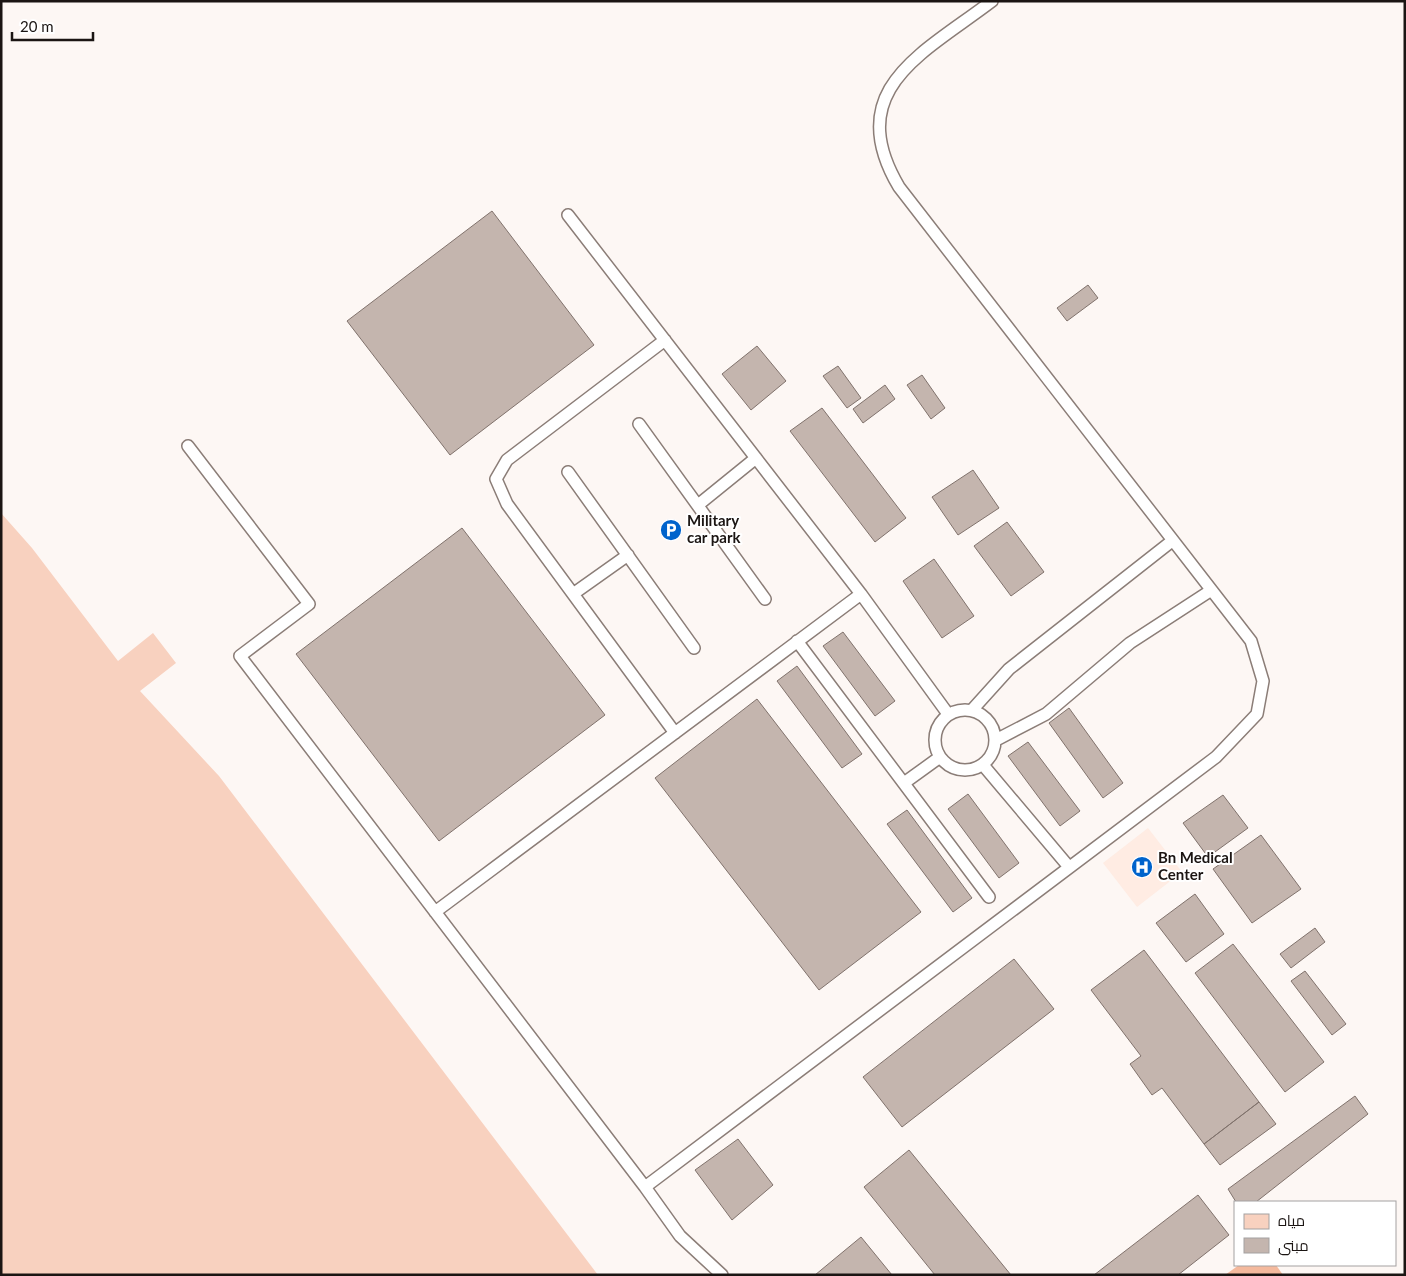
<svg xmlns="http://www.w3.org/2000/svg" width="1406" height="1276" font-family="Lato,Cairo,sans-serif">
	<rect width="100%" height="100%" fill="#fdf7f4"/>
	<path fill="#ffece3" d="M 1148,828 L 1182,872 L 1137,907 L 1103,863 Z"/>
	<path fill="#f4b99d" d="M 1239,1265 L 1276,1265 L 1283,1275 L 1225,1275 Z"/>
	<path fill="#f8d1bf" d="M 1,513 L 32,548 L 118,661 L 153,633 L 176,663 L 140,691 L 219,776 L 598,1275 L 1,1275 Z"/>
	<path fill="#c4b5ae" stroke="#80726c" d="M 492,211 L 594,345 L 450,455 L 347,321 Z
		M 1088,285 L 1098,298 L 1067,321 L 1057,308 Z
		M 757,346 L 786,381 L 751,410 L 722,374 Z
		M 838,366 L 861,398 L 847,408 L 823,376 Z
		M 922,375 L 945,408 L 931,419 L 907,385 Z
		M 885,385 L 895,399 L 863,423 L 853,409 Z
		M 822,408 L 906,518 L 875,542 L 790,431 Z
		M 973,470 L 999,508 L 958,535 L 932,497 Z
		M 1007,522 L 1044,572 L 1011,596 L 974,546 Z
		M 462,528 L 605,715 L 439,841 L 296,654 Z
		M 934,559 L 974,616 L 942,638 L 903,581 Z
		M 843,632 L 895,701 L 875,716 L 823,646 Z
		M 797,666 L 862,754 L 842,768 L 777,681 Z
		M 757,699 L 921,912 L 819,990 L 655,778 Z
		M 1069,708 L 1123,783 L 1103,798 L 1049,723 Z
		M 1028,742 L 1080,811 L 1060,826 L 1008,756 Z
		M 968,794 L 1019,863 L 999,878 L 948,809 Z
		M 1223,795 L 1248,828 L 1208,857 L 1183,823 Z
		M 907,810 L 972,898 L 953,912 L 887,824 Z
		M 1261,835 L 1301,889 L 1252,923 L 1213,869 Z
		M 1195,894 L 1224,934 L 1186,962 L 1156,923 Z
		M 1315,928 L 1325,942 L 1291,968 L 1280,954 Z
		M 1233,944 L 1324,1062 L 1285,1092 L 1195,973 Z
		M 1144,950 L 1259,1102 L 1204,1144 L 1162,1088 L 1152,1095 L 1130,1064 L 1141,1056 L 1091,990 Z
		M 1014,959 L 1054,1009 L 902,1127 L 863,1077 Z
		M 1305,971 L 1346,1024 L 1332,1035 L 1291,981 Z
		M 1355,1096 L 1368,1114 L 1256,1202 L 1236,1202 L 1228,1189 Z
		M 1259,1102 L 1276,1124 L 1220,1165 L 1204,1144 Z
		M 738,1139 L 773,1185 L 732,1220 L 695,1170 Z
		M 909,1150 L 1011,1275 L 935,1275 L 864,1187 Z
		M 1198,1195 L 1229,1235 L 1178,1275 L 1094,1275 Z
		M 861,1237 L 892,1275 L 815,1275 Z"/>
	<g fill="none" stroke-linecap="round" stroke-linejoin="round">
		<g stroke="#8b7d77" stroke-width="14">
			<path id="service" d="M 568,215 L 861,594 L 948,714
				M 665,340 L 507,460 L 496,479 L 507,504 L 675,733
				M 639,424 L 765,599
				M 188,446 L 309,604 L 240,656 L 645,1187 L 1216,757 L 1257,714 L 1263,681 L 1251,641 L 899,187 C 841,89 924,53 992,1
				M 568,472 L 694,648
				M 698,505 L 756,458
				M 573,594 L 628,555
				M 797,641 L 989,897
				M935 740a30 30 0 1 1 60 0a30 30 0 1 1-60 0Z
				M 972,710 L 1009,669 L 1172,541
				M 996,740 L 1046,714 L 1130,643 L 1210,591
				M 983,765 L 1069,867
				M 904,783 L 940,757
				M 435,912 L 861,594
				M 645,1187 L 680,1236 L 722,1275"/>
		</g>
		<use href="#service" stroke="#fff" stroke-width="11"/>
	</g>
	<defs>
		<g id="parking-disc" transform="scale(1.125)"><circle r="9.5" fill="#0063cc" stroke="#fff"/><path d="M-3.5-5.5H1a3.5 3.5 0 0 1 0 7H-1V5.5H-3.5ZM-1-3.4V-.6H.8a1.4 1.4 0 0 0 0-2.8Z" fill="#fff"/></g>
		<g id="hospital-disc" transform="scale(1.125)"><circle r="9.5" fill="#0063cc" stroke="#fff"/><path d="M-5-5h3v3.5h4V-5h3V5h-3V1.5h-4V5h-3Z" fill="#fff"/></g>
	</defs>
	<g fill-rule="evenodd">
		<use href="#parking-disc" x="671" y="530"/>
		<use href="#hospital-disc" x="1142" y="867"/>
	</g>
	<g text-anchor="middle" stroke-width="4" stroke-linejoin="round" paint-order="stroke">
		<g font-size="15" font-weight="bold" fill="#1b1513" stroke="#fff" text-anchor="start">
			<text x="687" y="526">Military<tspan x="687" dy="17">car park</tspan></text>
			<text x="1158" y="863">Bn Medical<tspan x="1158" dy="17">Center</tspan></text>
		</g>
	</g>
	<rect width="1406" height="1276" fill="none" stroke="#1b1513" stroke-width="5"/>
	<rect x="1234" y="1201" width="162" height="65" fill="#ffffff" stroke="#a4a1a1"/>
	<rect x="1244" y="1214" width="25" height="15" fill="#f8d1bf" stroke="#a4a1a1"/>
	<text x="1278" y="1226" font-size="15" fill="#1b1513">مياه</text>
	<rect x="1244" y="1238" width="25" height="15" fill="#c4b5ae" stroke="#a4a1a1"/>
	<text x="1278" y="1251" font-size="15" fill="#1b1513">مبنى</text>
	<path d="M12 32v8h81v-8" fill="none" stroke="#1b1513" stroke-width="2.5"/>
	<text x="20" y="32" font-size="15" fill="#1b1513" stroke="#ffffff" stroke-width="4" paint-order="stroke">20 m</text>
</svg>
